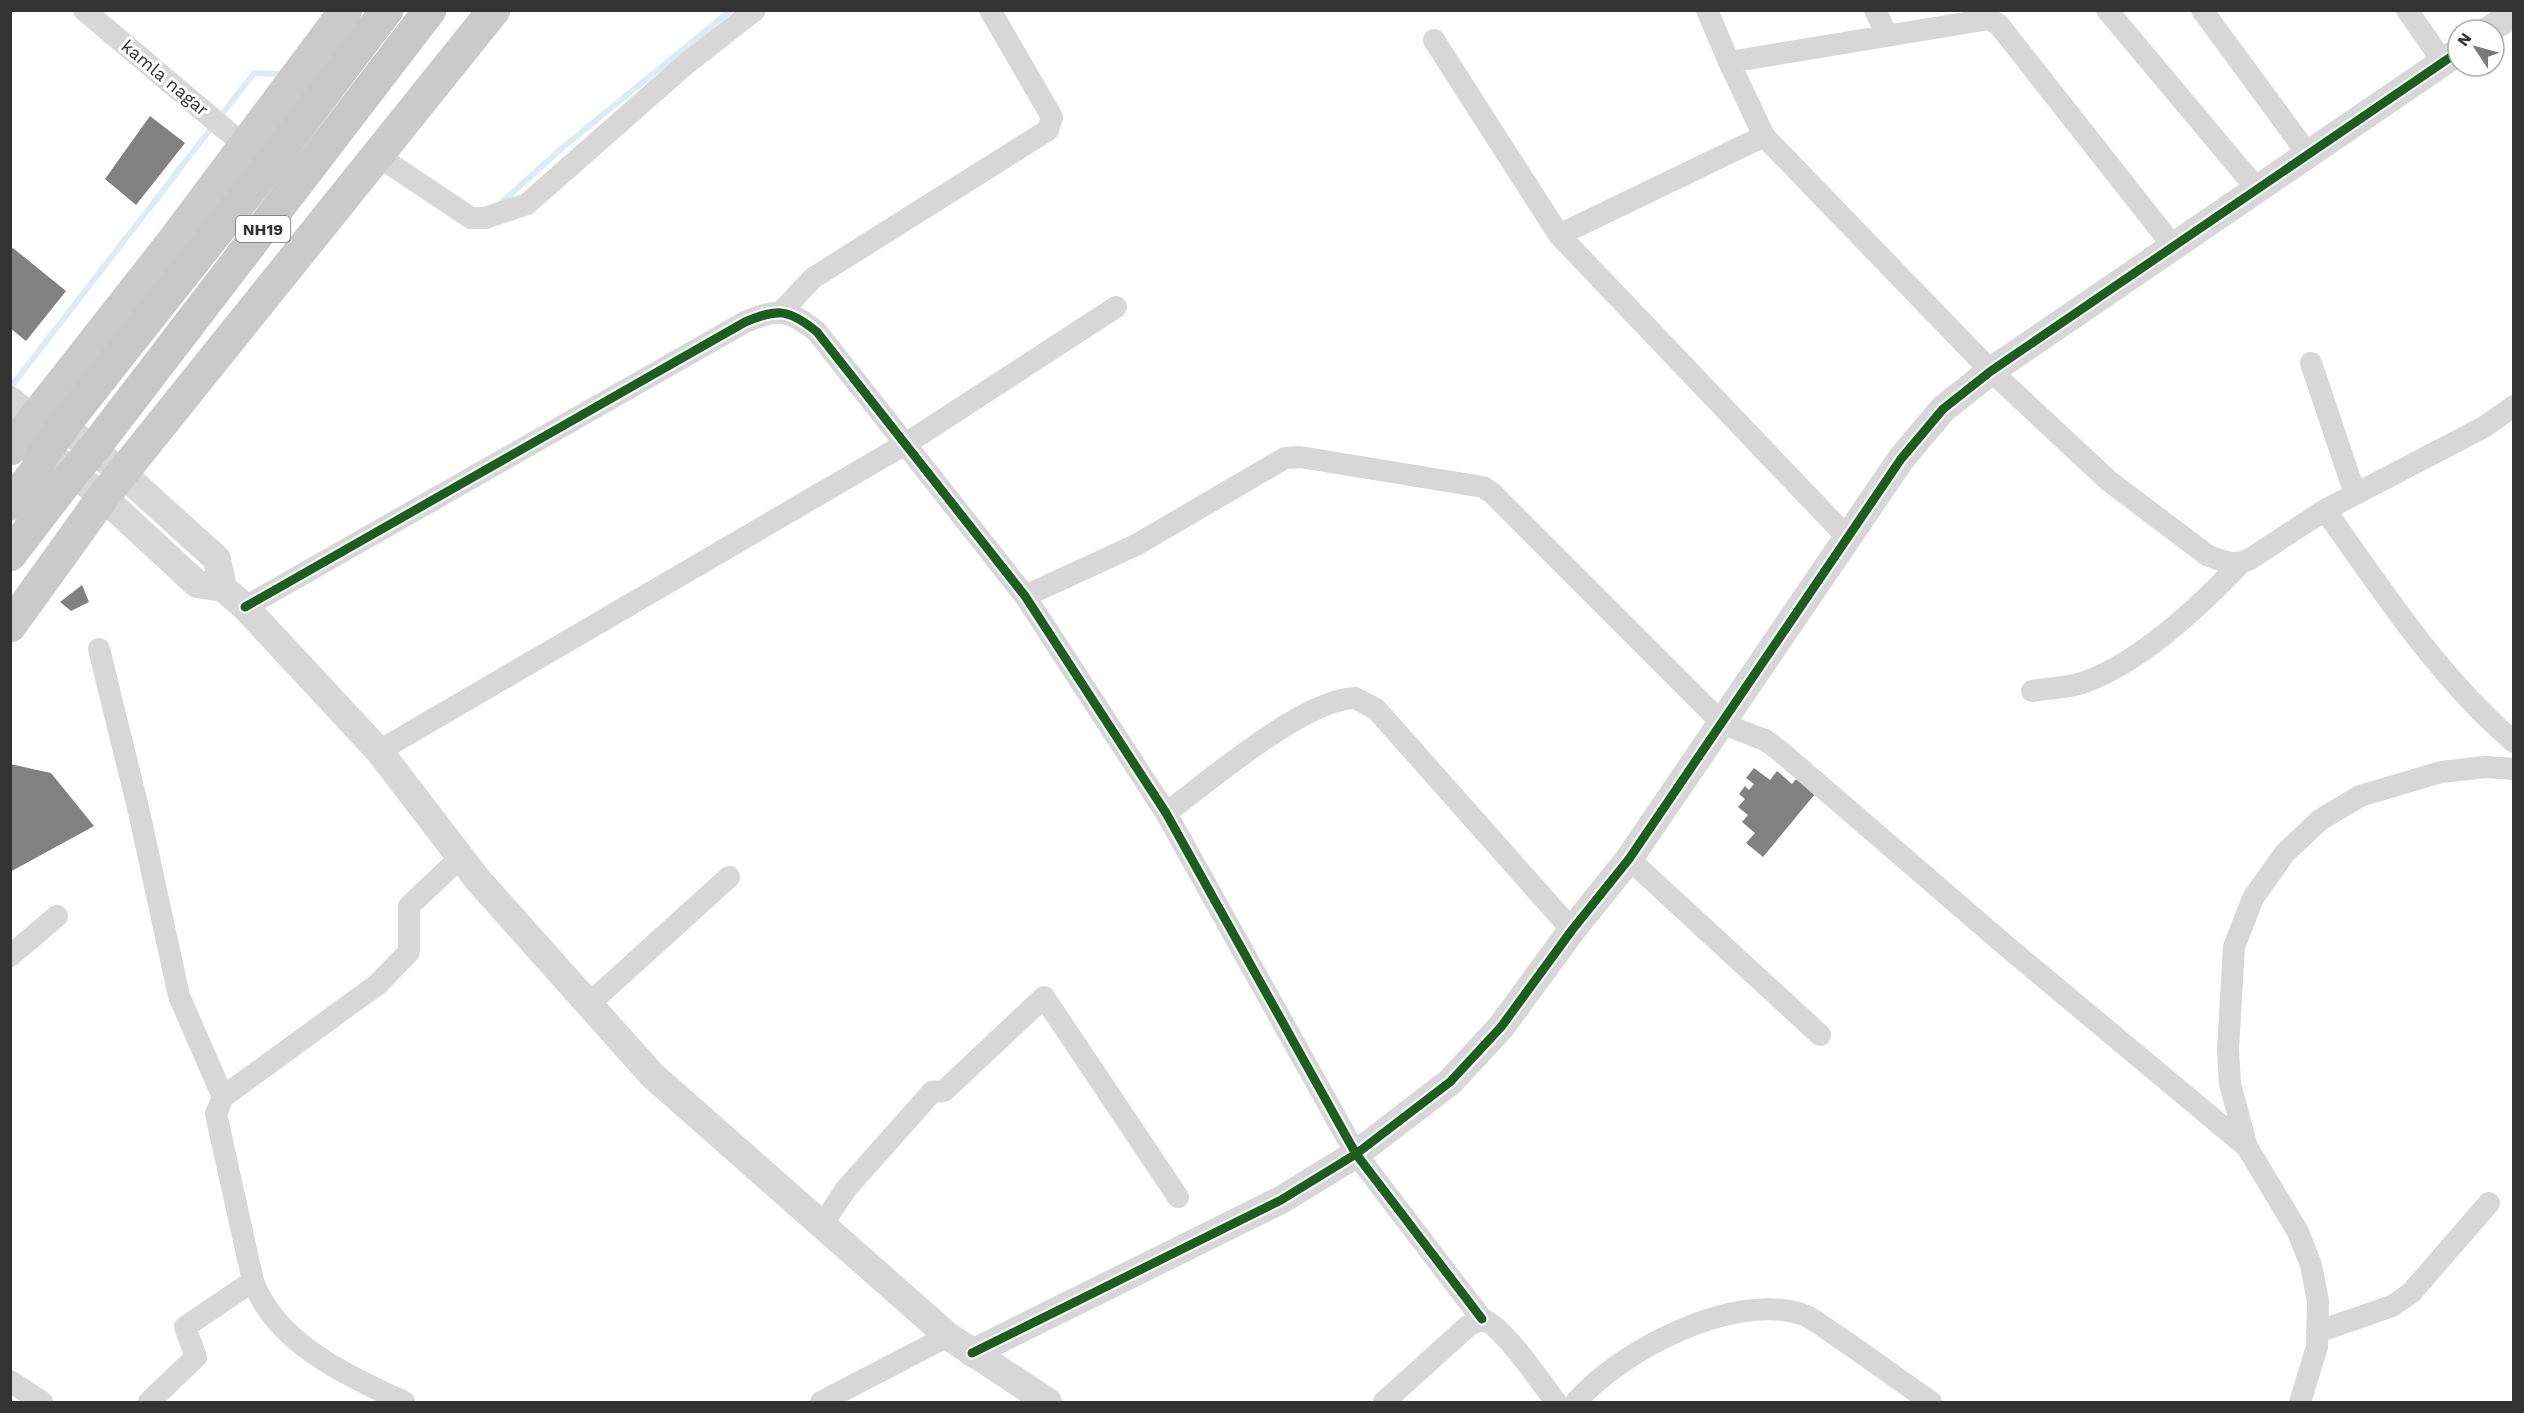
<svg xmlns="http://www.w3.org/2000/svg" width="2524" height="1413" font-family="'Work Sans',sans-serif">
	<rect width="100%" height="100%" fill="#fff"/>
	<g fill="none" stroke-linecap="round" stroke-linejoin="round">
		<path stroke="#ddebf3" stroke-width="6" d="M 501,203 L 562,148 L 731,10
			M 10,388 L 254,73 L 279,74"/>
	</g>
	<path fill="#818181" d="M 150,116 L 185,143 L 136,205 L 105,179 Z
		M 13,248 L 66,291 L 26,341 L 10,328 L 10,250 Z
		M 82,585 L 89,602 L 71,611 L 60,602 Z
		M 10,764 L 51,773 L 94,826 L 10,872 Z
		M 1754,768 L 1770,780 L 1777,771 L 1792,784 L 1797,778 L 1815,794 L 1763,857 L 1746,843 L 1755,833 L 1742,822 L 1748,815 L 1738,807 L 1745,799 L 1739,794 L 1745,786 L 1749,790 L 1754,784 L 1746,778 Z"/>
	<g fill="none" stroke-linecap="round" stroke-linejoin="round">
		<path stroke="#d7d7d7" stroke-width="22" d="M 84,10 L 245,146
			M 1707,10 L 1729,62
			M 1875,10 L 1887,35
			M 2107,10 L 2257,189
			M 2202,10 L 2308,154
			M 2407,10 L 2443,62
			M 1434,40 L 1559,235
			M 1764,136 L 1729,62 L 1989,19 L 1999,25 L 2173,246
			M 378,156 L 471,218 L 485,218 L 527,204 L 686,64 L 755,10
			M 781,312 L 813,278 L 1048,130 L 1052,117 L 990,10
			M 2311,363 L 2355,494
			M 2325,510 C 2383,591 2437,676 2514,742
			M 1848,538 L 1559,235 L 1764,136 L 1991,371 L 2109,481 L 2207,555 C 2223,561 2235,567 2250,559 L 2325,510 L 2484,427 L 2514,406
			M 1025,596 L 1136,545 L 1285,458 L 1300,457 L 1483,487 L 1492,493 L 1723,724 L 1765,740 L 1780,751 L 2005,945 L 2247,1147
			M 245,607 L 745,322 C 778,308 789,309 817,332 L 1025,596 L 1166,813 L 1356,1154 L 1482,1319
			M 99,649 L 139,812 L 179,996 L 223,1097
			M 2032,691 C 2048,688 2067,688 2082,683 C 2139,664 2199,607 2240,564
			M 379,751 L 907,443 L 1116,307
			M 1166,813 C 1209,781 1304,699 1355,698 L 1376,709 L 1572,930
			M 1629,859 L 1820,1035
			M 10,956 L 57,916
			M 589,1004 L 729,877
			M 822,1225 L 846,1189 L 932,1092 L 944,1091 L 1044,997 L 1178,1197
			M 2317,1332 L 2392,1306 L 2411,1293 L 2489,1203
			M 10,1381 L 42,1402
			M 149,1402 L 196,1357 L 185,1327 L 253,1281
			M 404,1402 C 347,1375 276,1344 253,1281 L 216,1114 L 223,1097 L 378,984 L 409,952 L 409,906 L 461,857
			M 821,1402 L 948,1336
			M 1384,1402 L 1468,1326 L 1482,1319 C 1503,1325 1541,1383 1556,1402
			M 1576,1402 C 1620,1351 1735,1290 1804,1315 C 1814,1319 1825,1328 1834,1334 C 1867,1356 1899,1380 1931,1402
			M 2300,1402 L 2317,1347 L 2318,1301 L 2311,1265 L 2298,1232 L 2247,1147 L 2230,1084 L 2228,1050 L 2234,947 L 2253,898 L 2285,853 L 2320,820 L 2360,796 L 2441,772 L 2486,767 L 2514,769"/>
		<path stroke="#d7d7d7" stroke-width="28" d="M 2489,30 L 2514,13
			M 10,400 L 37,423
			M 42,422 L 57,421 L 122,473 L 217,559 L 223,588
			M 55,458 L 103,497 L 197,584 L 223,588 L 245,607 L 379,751 L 478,880 L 652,1075 L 948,1336 L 1048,1402
			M 972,1353 L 1281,1200 L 1356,1154 L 1450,1082 L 1501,1027 L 1572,930 L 1629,859 L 1901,459 L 1943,409 L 1991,371 L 2458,52"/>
		<path stroke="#cacaca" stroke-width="33" d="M 10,449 L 174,240 L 346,10
			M 10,626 L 103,497 L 494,10"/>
		<path stroke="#c7c7c7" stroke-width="33" d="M 68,420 L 269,166 L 387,10
			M 95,447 L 430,10
			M 10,504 L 36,471 L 42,456
			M 10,555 L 69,478"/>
		<path stroke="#c7c7c7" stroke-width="33" d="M 42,456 L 68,420
			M 69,478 L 95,447"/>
		<g stroke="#fff" stroke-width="13">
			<path id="cycleway" d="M 245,607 L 745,322 C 778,308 789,309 817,332 L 1025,596 L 1166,813 L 1356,1154 L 1482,1319
				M 972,1353 L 1281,1200 L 1356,1154 L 1450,1082 L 1501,1027 L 1572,930 L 1629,859 L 1901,459 L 1943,409 L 1991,371 L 2458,52"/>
		</g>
		<use href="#cycleway" stroke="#1b5e20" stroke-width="9"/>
	</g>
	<g text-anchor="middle" stroke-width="6" stroke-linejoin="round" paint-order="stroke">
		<rect fill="#fff" stroke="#707070" stroke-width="1.5" x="236" y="216" width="54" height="26" rx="4.5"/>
		<g font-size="16" font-weight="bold" fill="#333">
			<text x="263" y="235">NH19</text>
		</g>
		<g font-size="18" fill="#333" stroke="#fff">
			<text transform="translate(165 78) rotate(40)" y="6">kamla nagar</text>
		</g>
	</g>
	<rect width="2524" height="1413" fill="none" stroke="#333333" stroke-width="24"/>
	<g transform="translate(2476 48) rotate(306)"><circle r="28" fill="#ffffff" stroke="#adadad" stroke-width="1.5"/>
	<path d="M0-4.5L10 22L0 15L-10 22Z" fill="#7a7a7a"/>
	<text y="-9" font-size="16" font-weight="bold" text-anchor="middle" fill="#333333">N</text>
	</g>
</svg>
